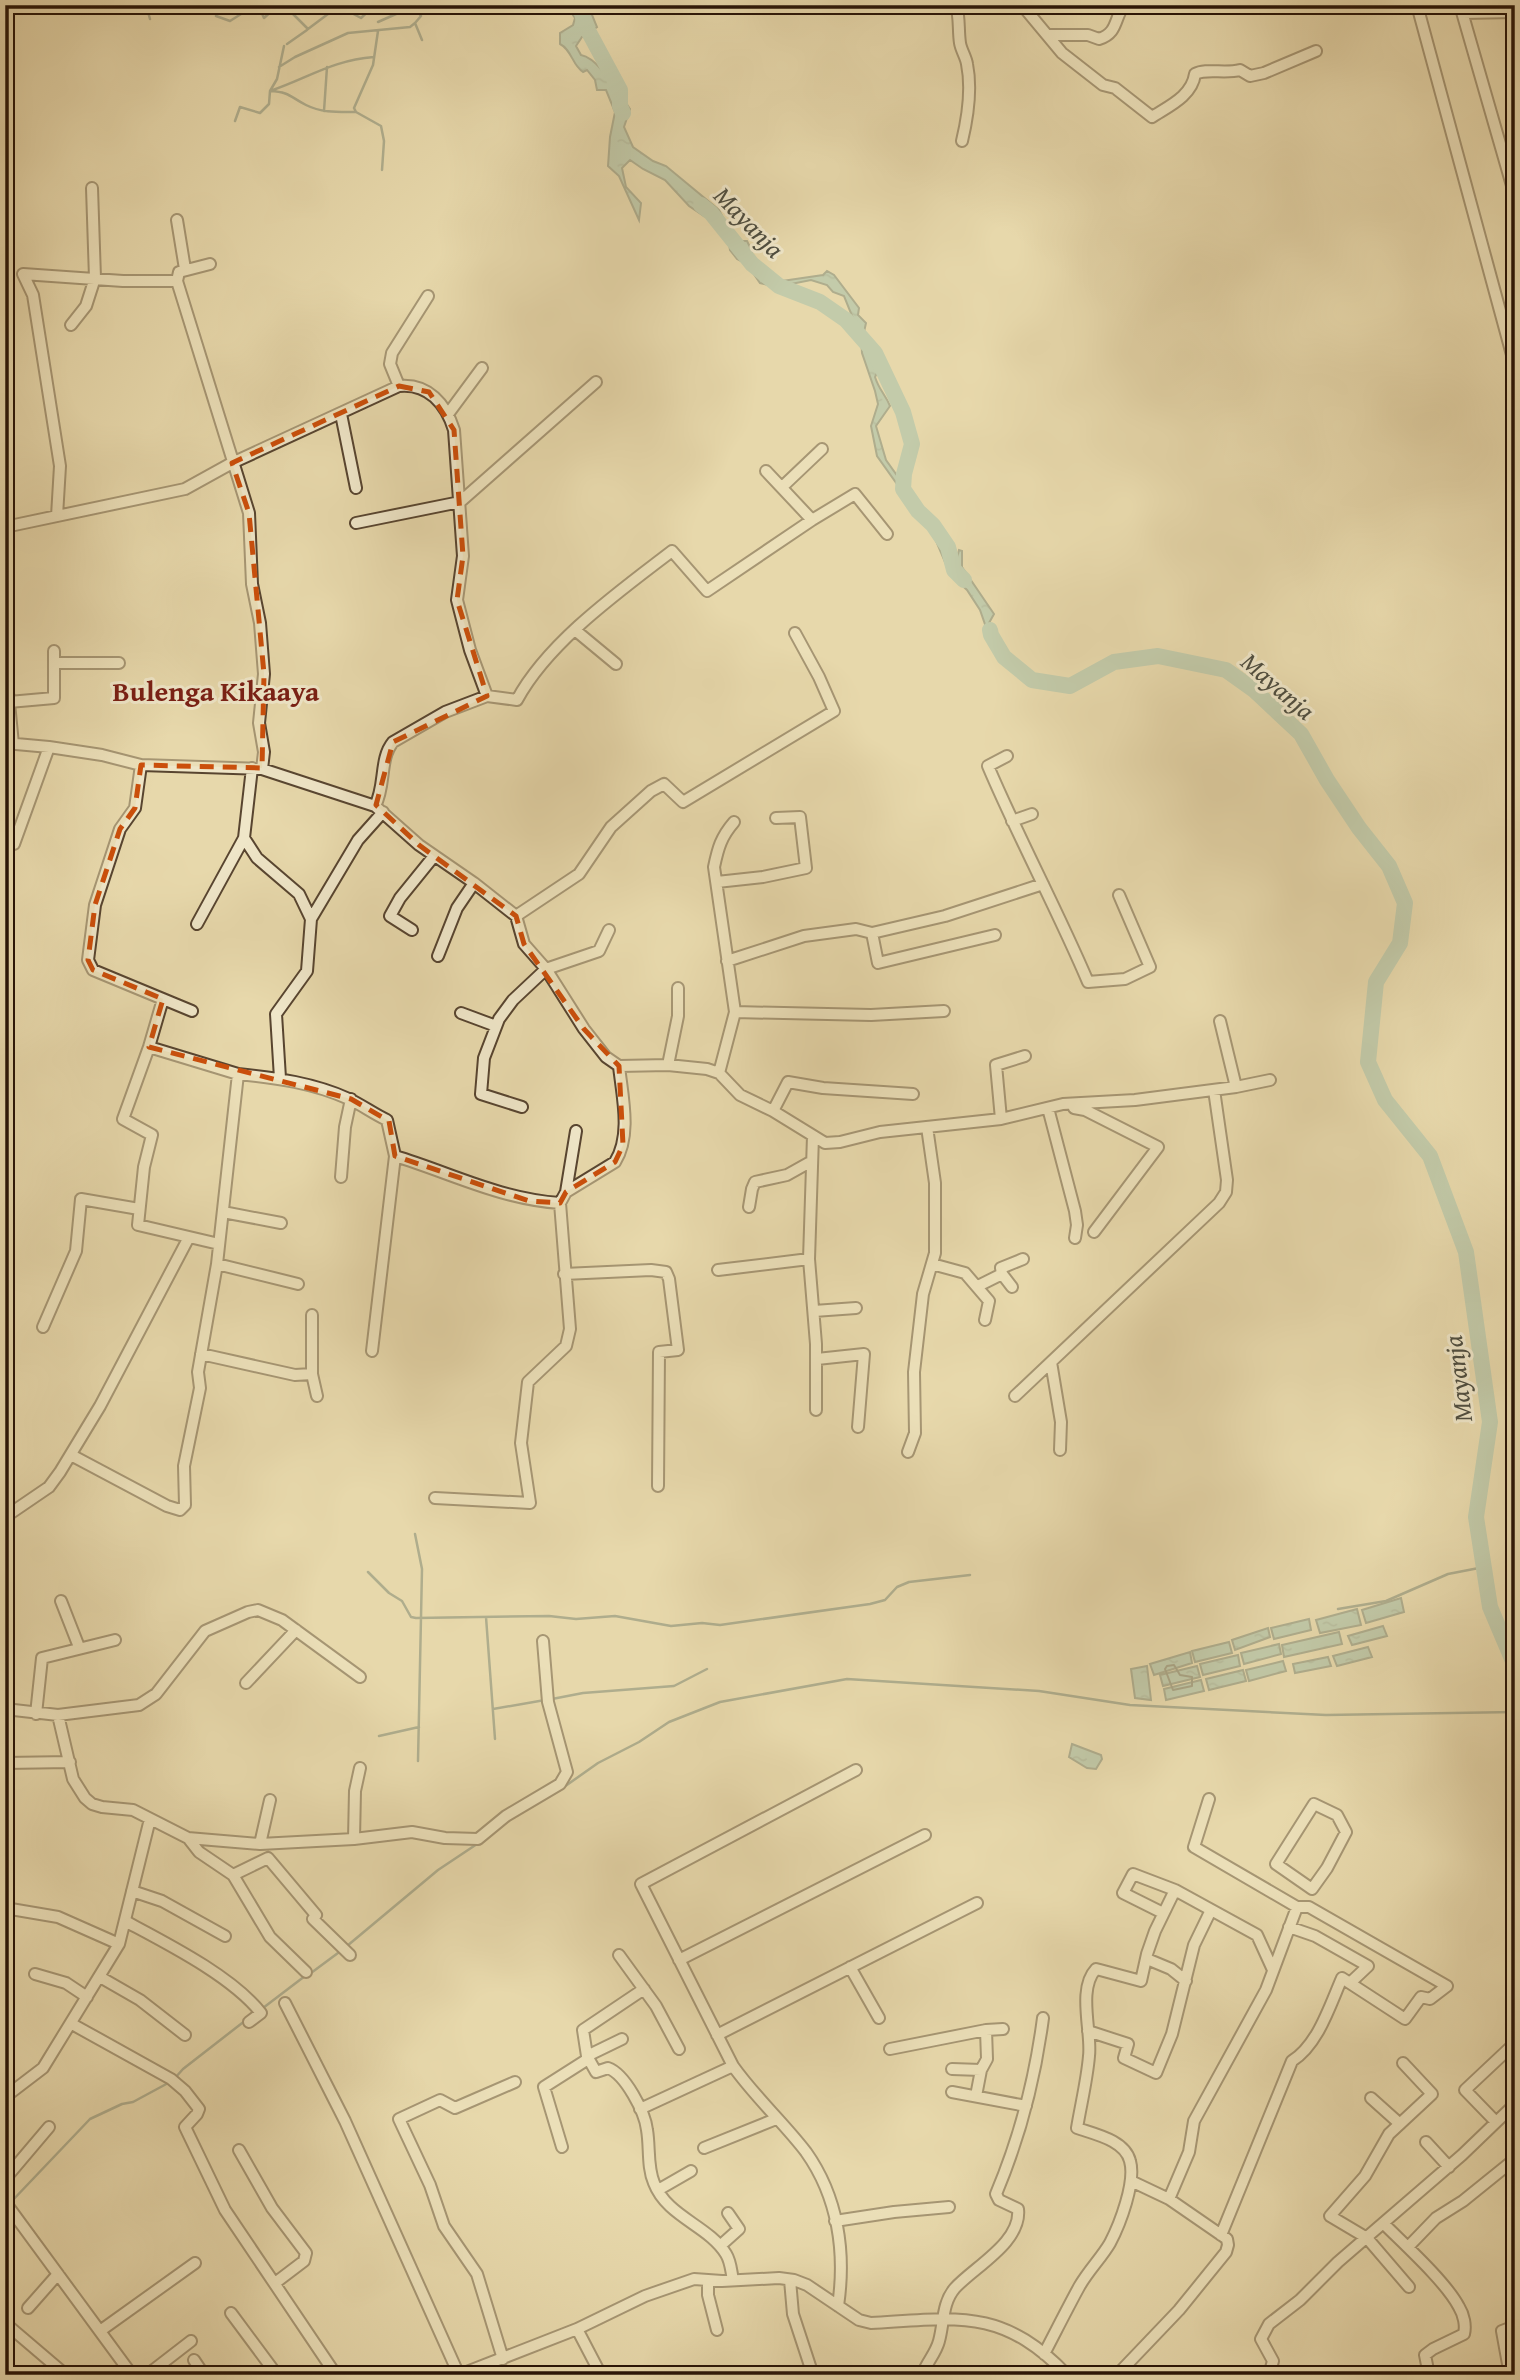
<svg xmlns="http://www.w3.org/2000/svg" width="1520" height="2380" font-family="'Gentium Book Plus',serif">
	<defs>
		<pattern id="water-ripples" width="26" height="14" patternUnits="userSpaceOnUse" patternTransform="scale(1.75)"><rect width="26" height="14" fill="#97baa9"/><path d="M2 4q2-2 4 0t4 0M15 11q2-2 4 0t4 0" fill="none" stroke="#829f90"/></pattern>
	</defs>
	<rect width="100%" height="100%" fill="#e7d8ab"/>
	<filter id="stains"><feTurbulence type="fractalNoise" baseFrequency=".00286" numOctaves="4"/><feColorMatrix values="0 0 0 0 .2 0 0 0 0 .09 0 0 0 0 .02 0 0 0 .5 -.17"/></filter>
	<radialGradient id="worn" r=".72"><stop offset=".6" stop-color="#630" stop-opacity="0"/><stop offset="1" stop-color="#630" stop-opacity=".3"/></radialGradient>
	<path fill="url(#water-ripples)" stroke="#6b7868" stroke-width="2" d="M 566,5 L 588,5 L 597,27 L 582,37 L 576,46 L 581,55 C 599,58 619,94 630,109 L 624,127 L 633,147 L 653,161 L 666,166 L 719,210 L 735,241 L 747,241 L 752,251 L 752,256 L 765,278 L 782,281 L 823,275 L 827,271 L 834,275 L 859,308 L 858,315 L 866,323 L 864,332 L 879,369 L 875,377 C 879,390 885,394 890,406 L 876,426 L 886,460 L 946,544 L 952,563 L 956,563 L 959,550 L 962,551 L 962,567 L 994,614 L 989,623 L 999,637 L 1000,649 L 987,630 L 980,610 L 967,590 L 950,574 L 934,536 L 877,456 L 871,426 L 878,404 L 875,391 L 862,353 L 861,338 L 844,296 L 833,292 L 827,285 L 811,280 L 776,287 L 760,283 L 747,264 L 737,259 L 730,250 L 727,230 L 721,221 L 704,216 L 689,206 L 665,180 L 643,169 L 630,160 L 622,168 L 626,187 L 641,203 L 639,220 L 619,176 L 608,166 L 610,137 L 615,112 L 606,90 L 597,90 L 595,80 L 587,70 L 583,72 C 572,65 572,50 560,44 L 560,33 L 573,25 L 575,18 Z
		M 1401,1598 L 1404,1612 L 1366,1623 L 1362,1610 Z
		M 1357,1609 L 1361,1625 L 1320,1633 L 1316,1620 Z
		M 1309,1619 L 1311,1630 L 1274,1639 L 1271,1628 Z
		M 1383,1626 L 1387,1636 L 1352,1645 L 1348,1636 Z
		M 1268,1628 L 1270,1637 L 1235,1650 L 1232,1640 Z
		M 1339,1632 L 1342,1644 L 1284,1657 L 1282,1645 Z
		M 1229,1642 L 1232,1653 L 1195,1662 L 1192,1651 Z
		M 1279,1644 L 1281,1654 L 1244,1664 L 1241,1653 Z
		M 1368,1647 L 1372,1657 L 1337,1666 L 1333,1656 Z
		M 1190,1652 L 1192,1663 L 1154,1675 L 1150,1664 Z
		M 1238,1655 L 1240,1666 L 1203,1675 L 1200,1664 Z
		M 1328,1657 L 1331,1666 L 1295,1673 L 1293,1664 Z
		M 1283,1661 L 1286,1671 L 1249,1681 L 1246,1670 Z
		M 1147,1666 L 1151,1700 L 1135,1698 L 1131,1669 Z
		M 1197,1666 L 1200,1677 L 1163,1686 L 1160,1675 Z
		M 1243,1670 L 1246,1681 L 1209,1690 L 1206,1679 Z
		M 1201,1680 L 1204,1691 L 1166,1700 L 1164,1689 Z
		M 1072,1744 L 1101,1755 L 1102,1759 L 1096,1769 L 1087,1768 L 1069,1757 Z"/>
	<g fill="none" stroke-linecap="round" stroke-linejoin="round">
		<path stroke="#606758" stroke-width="2" d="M 1174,1665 L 1180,1675 L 1192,1677 L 1192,1686 L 1173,1690 L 1165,1669 L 1167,1666 Z"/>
		<path stroke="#6b7868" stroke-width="2.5" d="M 146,5 L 150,19
			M 413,5 L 421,16 L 415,23 L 422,40
			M 216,16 L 230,21 L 249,9 L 259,7 L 264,18 L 276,7 L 288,9 L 308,29 L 336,8 L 344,9 L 361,18 L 375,5
			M 378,22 L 405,10 L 424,5
			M 378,31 L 373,65 L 354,108 L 356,112 L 381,126 L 384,141 L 382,170
			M 287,44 L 307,30
			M 279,67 L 295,57 L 348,33 L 410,27 L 415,23
			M 324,111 L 327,67
			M 356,112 C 338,112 322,113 306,105 C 290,97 290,92 270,91 C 308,78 333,60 374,57
			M 235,121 L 240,107 L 260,113 L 269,104 L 270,91 L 277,79 L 284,46
			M 415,1534 L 422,1569 L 418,1761
			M 368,1572 L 389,1593 L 402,1601 L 411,1617 L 416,1618 L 549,1616 L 576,1619 L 615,1616 L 671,1626 L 702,1623 L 720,1625 L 870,1604 L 885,1600 L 897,1587 L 909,1582 L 970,1575
			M 1338,1609 L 1386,1601 L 1448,1574 L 1484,1567
			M 486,1617 L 495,1739
			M 552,1699 L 583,1693 L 674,1686 L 707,1669
			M 493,1709 L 545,1700
			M 379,1736 L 419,1727
			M 564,1787 L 598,1763 L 639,1742 L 669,1722 L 720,1702 L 847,1679 L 1039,1691 L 1130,1705 L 1326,1715 L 1515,1712
			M 488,1837 L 502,1826
			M 347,1946 L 438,1870 L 480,1842
			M 311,1973 L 342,1950
			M 263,2008 L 305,1976
			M 175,2078 L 183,2069 L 246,2020
			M 11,2202 L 90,2119 L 122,2104 L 133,2102 L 170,2082"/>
		<path stroke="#97baa9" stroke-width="16" d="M 580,5 L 585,25 L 620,90 L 620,106 L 623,113
			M 701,205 L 711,213 L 752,264 L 779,286 L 820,302 L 846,320 L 875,353 L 903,412 L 912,444 L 904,474 L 903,489 L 918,511 L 933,525 L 948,547 L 954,570 L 964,580
			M 990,630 L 991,635 L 1004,657 L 1032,680 L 1070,686 L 1114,662 L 1158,656 L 1226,670 L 1254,690 L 1301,734 L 1327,780 L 1359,828 L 1389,866 L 1405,903 L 1400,943 L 1376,982 L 1368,1062 L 1385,1100 L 1430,1156 L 1466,1252 L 1490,1422 L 1476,1517 L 1490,1607 L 1515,1666"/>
		<g stroke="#584530" stroke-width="14">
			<path id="minor" d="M 956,5 C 960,18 958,30 960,43 C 961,50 966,57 967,64 C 972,89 968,116 962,141
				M 1022,5 L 1062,53 L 1103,85 L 1115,88 L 1152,117 C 1169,106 1192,96 1195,74 C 1206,68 1225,74 1240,70 L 1250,76 L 1264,73 L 1316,51
				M 1417,5 L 1515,366
				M 1460,5 L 1515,196
				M 1463,13 L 1515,12
				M 1047,35 L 1088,35 L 1099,39 C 1118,33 1114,19 1124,5
				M 177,220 L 185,269
				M 210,264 L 179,272 L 177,281 L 249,513 L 252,584 L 260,623 L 264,674 L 259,723 L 264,752 L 262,769
				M 71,325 L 86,306 L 95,278 L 92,188
				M 399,386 L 390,364 L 392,353 L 428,296
				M 341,414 L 356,488
				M 448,414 L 482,368
				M 766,471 L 812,520
				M 782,487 L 822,449
				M 57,516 L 60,466 L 33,295 L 23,274 L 123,281 L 177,281
				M 356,523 L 460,502 L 596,382
				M 5,527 L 185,489 L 232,463 L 399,386 C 428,383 446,404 454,430 L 463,556 L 457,600 L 470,650 L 487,696
				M 575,630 L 616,664
				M 5,662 L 13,744
				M 54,663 L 119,663
				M 9,702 L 54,698 L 54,651
				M 5,743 L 49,747 L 102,755 L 141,765 L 262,769 L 375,806 L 419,845 L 474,883 L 516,916 L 524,944 L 546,969 L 584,1029 L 606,1057 L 619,1066 L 668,1065 L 707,1069 L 719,1073 L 740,1095 L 773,1111 L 825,1143 L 840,1142 L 880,1132 L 1001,1119 L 1063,1104 L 1135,1100 L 1236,1087 L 1270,1080
				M 1007,756 L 988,766 C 1019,839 1057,909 1088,982 L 1125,979 L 1150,967 L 1119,895
				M 141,765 L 135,808 L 120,829 L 95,905 L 88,960 L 93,970 L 192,1011
				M 252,768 L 244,838 L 257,858 L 299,894 L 311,919 L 307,971 L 276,1014 L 280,1078
				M 375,806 C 386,785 379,759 393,742 L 445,712 L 487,696 L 517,700 C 548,642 620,591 672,551 L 707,591 L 812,520 L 855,494 L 887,534
				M 1012,821 L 1032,814
				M 14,844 L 49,747
				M 717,882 L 763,877 L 806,868 L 800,817 L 776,818
				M 516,916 L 579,874 L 611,827 L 651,791 L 664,784 L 683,802 L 834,711 L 819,677 L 795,633
				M 311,919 L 358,840 L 383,812
				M 197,924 L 244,838
				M 412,930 L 390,916 L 400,898 L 434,856
				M 872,933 L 878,963 L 995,935
				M 438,956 L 457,908 L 474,883
				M 727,961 L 804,936 L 856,929 L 872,933 L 945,916 L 1043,884
				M 163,999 L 149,1047 L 123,1119 L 152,1135 L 144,1167 L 138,1225 L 219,1244
				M 5,1005 L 8,1056 L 5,1096
				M 735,1012 L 871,1015 L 944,1011
				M 461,1013 L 496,1026
				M 1220,1021 L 1236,1087
				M 149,1047 L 238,1074
				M 668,1065 L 678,1016 L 678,988
				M 719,1073 L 735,1012 L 714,867 C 718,848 721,837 734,822
				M 522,1107 L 481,1094 L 484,1058 L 499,1019 L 513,1000 L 546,969 L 599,951 L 609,930
				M 1048,1108 L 1075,1211 L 1077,1225 L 1075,1238
				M 1074,1108 L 1085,1110 L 1158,1147 L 1094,1232
				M 773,1111 L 788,1082 L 823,1088 L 913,1094
				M 1001,1119 L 996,1065 L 1025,1056
				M 813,1136 L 809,1259 L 816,1344 L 816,1410
				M 341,1177 L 345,1127 L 351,1099
				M 566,1192 L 576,1131
				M 749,1207 L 752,1189 L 755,1182 L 787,1175 L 812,1161
				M 223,1212 L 281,1223
				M 217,1264 L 298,1284
				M 932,1264 L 965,1273 L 989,1301 L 985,1320
				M 718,1270 L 809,1259
				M 564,1274 L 651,1270 L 666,1272 L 669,1279 L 678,1350 L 659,1352 L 658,1486
				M 1002,1274 L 1012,1287
				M 978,1286 L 1002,1274 L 1001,1268 L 1023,1259
				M 814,1311 L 856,1308
				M 312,1315 L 312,1374 L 317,1396
				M 43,1327 L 76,1251 L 81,1199 L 139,1209
				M 372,1351 L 395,1156
				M 201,1354 L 295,1375 L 312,1374
				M 817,1359 L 864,1354 L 858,1427
				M 1051,1362 L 1061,1422 L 1060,1450
				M 1015,1396 L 1219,1203 L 1226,1192 L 1227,1180 L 1214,1090
				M 908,1452 L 915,1433 L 914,1372 L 923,1294 L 935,1253 L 935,1183 L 927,1127
				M 71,1455 L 167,1506 L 180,1510 L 185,1505 L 184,1466 L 200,1388 L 198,1372 L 217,1264 L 238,1074 C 277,1078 314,1083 349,1099 C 362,1105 374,1114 387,1120 L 395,1156 C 451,1173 500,1199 560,1203
				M 435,1498 L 530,1503 L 521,1443 L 528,1382 L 566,1346 L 570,1329 L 560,1203 L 566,1192 L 615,1162 C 632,1135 622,1095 619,1066
				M 5,1517 L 49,1487 L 60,1472 L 100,1406 L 188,1239
				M 61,1601 L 79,1647
				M 246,1683 L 296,1630
				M 5,1709 L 58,1715 L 139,1705 L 156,1694 L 205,1631 L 248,1612 L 258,1610 L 282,1620 L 360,1677
				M 36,1714 L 42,1658 L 115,1640
				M 58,1715 L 73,1779 L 85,1798 L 92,1804 L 102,1807 L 133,1810 L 188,1838 L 260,1844 L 354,1839 L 412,1832 L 445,1838 L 478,1839 L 506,1816 L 560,1784 L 567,1772 L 548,1702 L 543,1641
				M 5,1763 L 70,1762
				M 1209,1799 L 1194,1847 L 1297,1907 L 1309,1907 L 1447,1986 L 1430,1999 L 1421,1997 L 1405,2019 L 1342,1978 C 1330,2005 1318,2045 1292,2061 L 1221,2235
				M 1314,1804 L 1337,1815 L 1346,1832 L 1327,1868 L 1312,1889 L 1276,1864 Z
				M 188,1838 L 199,1852 L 233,1875 L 270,1937 L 306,1972
				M 354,1839 L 355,1791 L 360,1768
				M 260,1844 L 270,1800
				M 233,1875 L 268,1858 L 316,1915 L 313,1919 L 350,1955
				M 132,1891 L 162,1901 L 225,1936
				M 5,1908 L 58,1917 L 119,1944
				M 1163,1913 L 1123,1893 L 1133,1874 L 1175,1890 L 1257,1935 L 1273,1970
				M 125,1921 C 166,1943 232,1976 261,2013 L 249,2022
				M 1289,1927 L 1315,1936 L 1368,1966 L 1350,1983
				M 619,1955 L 656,2006 L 679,2049
				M 1147,1959 L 1171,1969 L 1186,1981
				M 679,1960 L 925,1835
				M 850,1967 L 879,2018
				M 35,1974 L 66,1983 L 87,1997
				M 100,1977 L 140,2000 L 185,2035
				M 644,1989 L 583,2030 L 587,2056 L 596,2072 L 608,2068 C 625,2074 645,2112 647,2130 C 650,2147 647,2167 654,2183 C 667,2217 708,2225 726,2254 C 731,2262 731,2271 733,2280
				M 285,2003 L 345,2121 L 459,2375
				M 72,2024 L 171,2079 L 185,2091 L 199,2109 L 197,2114 L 185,2127 L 225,2210 L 336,2375
				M 1088,2031 L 1128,2044 L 1124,2058 L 1156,2073 L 1172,2034 L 1194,1945 L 1211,1910
				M 717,2035 L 977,1903
				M 890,2049 L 986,2030 L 1003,2029
				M 587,2056 L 622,2039
				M 1403,2063 L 1432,2094 L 1389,2134 L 1365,2176 L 1330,2216 L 1367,2238 L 1409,2287
				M 733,2066 L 641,1884 L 856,1770
				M 952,2069 L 981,2070 L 987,2059 L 986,2030
				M 952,2092 L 1026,2106
				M 976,2096 L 981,2070
				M 5,2097 L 43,2068 L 119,1944 L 150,1819
				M 1371,2098 L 1400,2124
				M 640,2109 L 733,2066 C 755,2097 783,2122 806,2152 C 838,2197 846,2252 838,2306
				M 1496,2122 L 1465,2090 L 1515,2043
				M 1426,2142 L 1449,2167
				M 562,2147 L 544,2087 L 588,2059
				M 704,2148 L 776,2119
				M 239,2150 L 272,2208 L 306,2253 L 304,2261 L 275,2283
				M 5,2179 L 49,2127
				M 658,2190 L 691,2171
				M 1169,2199 L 1189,2152 L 1194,2121 L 1266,1990 L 1297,1907
				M 5,2202 L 132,2375
				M 835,2221 L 894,2212 L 949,2207
				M 1384,2224 C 1405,2245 1446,2282 1459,2307 C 1464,2315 1466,2326 1464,2334 L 1433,2349 L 1425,2355 L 1429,2375
				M 720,2246 L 739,2229 L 728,2213
				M 1408,2247 L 1436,2218 L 1463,2201 L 1515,2159
				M 708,2280 L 708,2295 L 717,2330
				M 790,2280 L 793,2314 L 813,2375
				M 28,2308 L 58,2274
				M 231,2313 L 277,2375
				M 5,2323 L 66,2375
				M 577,2329 L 601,2375
				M 100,2331 L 195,2263
				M 1044,2354 C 1056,2331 1067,2309 1079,2287 C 1088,2271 1102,2257 1110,2243 C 1120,2224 1136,2182 1130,2161 C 1125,2140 1094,2134 1077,2128 C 1081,2104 1087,2080 1089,2056 C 1092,2032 1077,1989 1096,1969 L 1100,1970 L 1141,1981 L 1147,1954 L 1155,1931 L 1175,1890
				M 503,2359 L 477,2274 L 444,2226 L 430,2185 L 399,2119 L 440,2100 L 455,2108 L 515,2082
				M 194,2360 L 204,2375
				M 147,2375 L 191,2341
				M 459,2375 L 577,2329 L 645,2296 L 694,2279 L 722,2281 L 779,2278 L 794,2280 L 807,2285 L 859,2320 L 871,2323 C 956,2318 1002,2307 1067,2375
				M 922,2375 C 927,2362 936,2353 939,2341 C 944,2323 942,2303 955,2288 C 974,2267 1022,2242 1018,2209 L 999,2200 L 996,2194 C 1020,2137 1035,2079 1043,2018
				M 1117,2375 L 1179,2310 L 1226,2252 L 1228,2245 L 1227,2239 L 1169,2199 L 1131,2181
				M 1269,2375 L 1273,2361 L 1261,2339 L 1269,2324 L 1300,2300 L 1338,2262 L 1462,2155 L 1515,2104
				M 1510,2375 L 1502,2331 L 1515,2326"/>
		</g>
		<use href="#minor" stroke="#efe6c8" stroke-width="10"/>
	</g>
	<path d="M0 0H1520V2380H0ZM 399,386 L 429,392 L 454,430 L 463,556 L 457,600 L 487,696 L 393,742 L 376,805 L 419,845 L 516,916 L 524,944 L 584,1029 L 619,1066 L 623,1145 L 615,1162 L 566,1192 L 560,1203 L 529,1201 L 395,1156 L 389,1121 L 351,1099 L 149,1047 L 163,999 L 93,970 L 88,960 L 95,905 L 120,829 L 135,808 L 141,765 L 262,768 L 264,674 L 249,513 L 232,463 Z" fill="#e7d8ab" fill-opacity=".55" fill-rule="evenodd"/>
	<path fill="none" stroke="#cb4f0b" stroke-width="5" stroke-dasharray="14 9" stroke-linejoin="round" d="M 399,386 L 429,392 L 454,430 L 463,556 L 457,600 L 487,696 L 393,742 L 376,805 L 419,845 L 516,916 L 524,944 L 584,1029 L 619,1066 L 623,1145 L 615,1162 L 566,1192 L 560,1203 L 529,1201 L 395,1156 L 389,1121 L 351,1099 L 149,1047 L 163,999 L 93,970 L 88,960 L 95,905 L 120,829 L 135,808 L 141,765 L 262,768 L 264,674 L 249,513 L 232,463 Z"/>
	<g text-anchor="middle" stroke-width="6" stroke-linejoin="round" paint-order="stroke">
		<g font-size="26" font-style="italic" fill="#4f4e40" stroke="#efe6c8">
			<text transform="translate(749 222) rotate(46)" y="9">Mayanja</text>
			<text transform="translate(1278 686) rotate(41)" y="9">Mayanja</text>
			<text transform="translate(1458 1379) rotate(-97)" y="9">Mayanja</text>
		</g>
		<g font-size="28" font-weight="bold" fill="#7a1f14" stroke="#efe6c8">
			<text x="216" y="701">Bulenga Kikaaya</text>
		</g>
	</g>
	<rect width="1520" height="2380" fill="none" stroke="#e7d8ab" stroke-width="28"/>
	<rect x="7" y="7" width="1506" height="2366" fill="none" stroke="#281407" stroke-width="3.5"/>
	<rect x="14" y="14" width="1492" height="2352" fill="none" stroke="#281407" stroke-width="2"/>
	<rect width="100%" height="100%" filter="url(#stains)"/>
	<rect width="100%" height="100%" fill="url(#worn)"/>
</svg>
